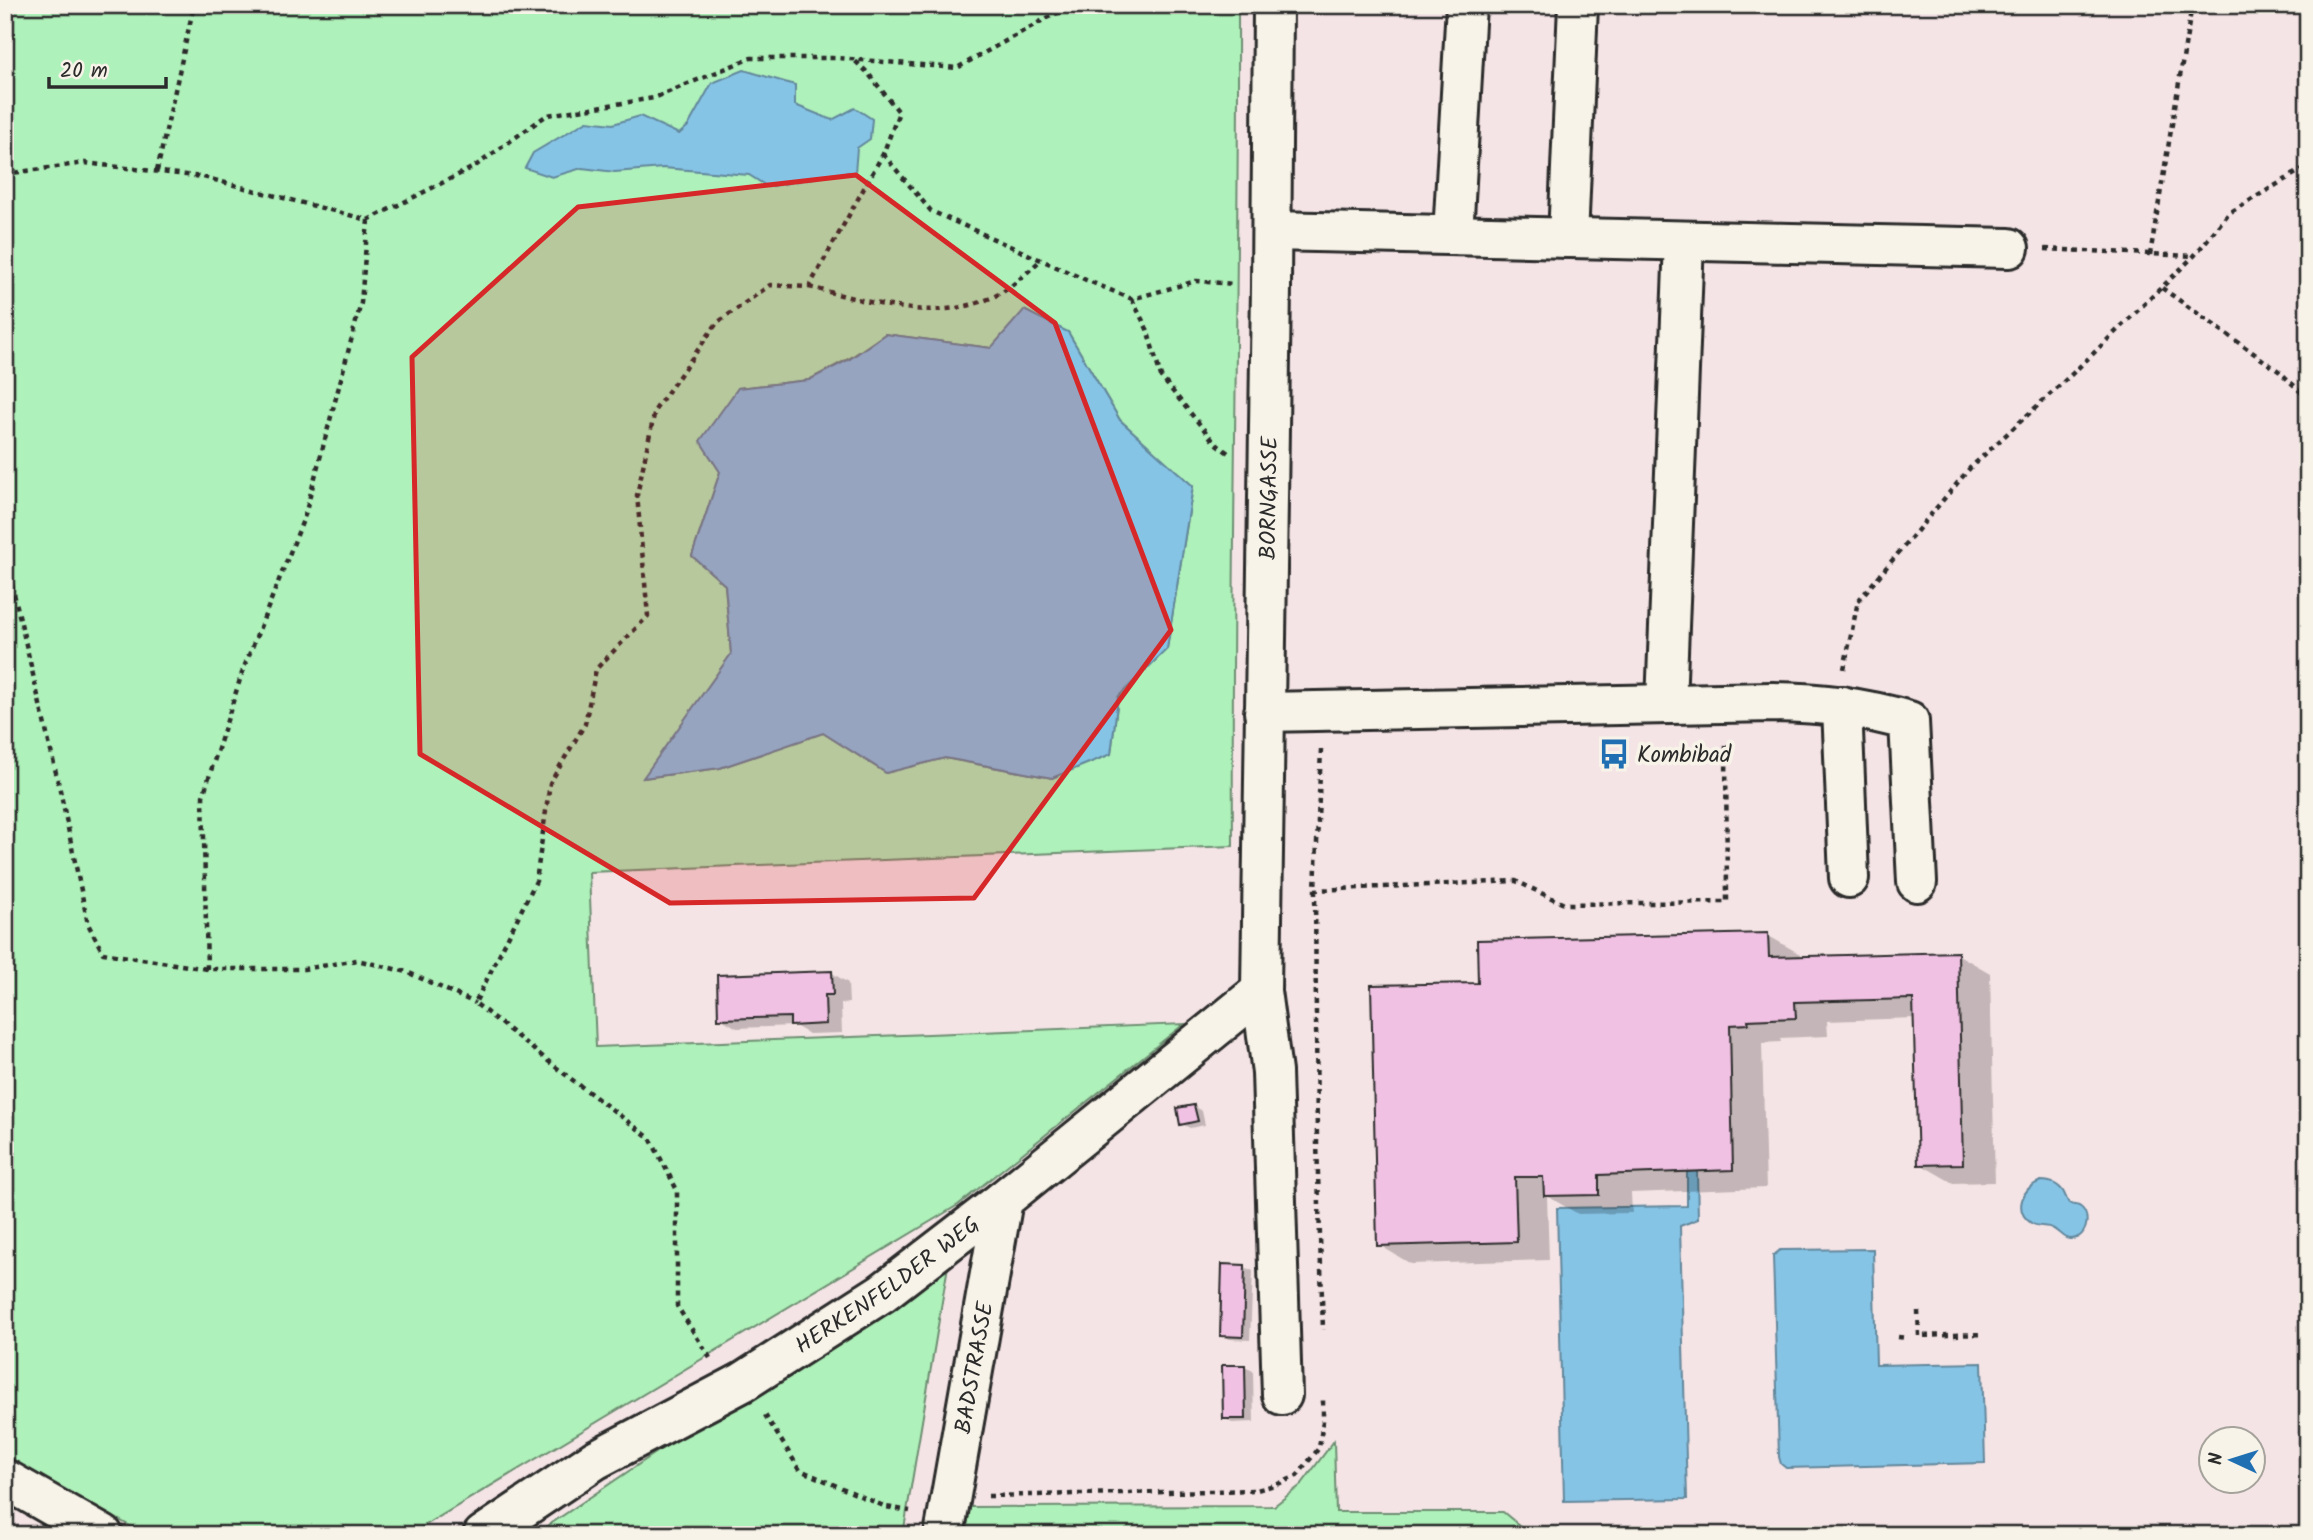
<svg xmlns="http://www.w3.org/2000/svg" width="2313" height="1540" font-family="Kalam,sans-serif">
	<rect width="100%" height="100%" fill="#f5e4e6"/>
	<filter id="ink" filterUnits="userSpaceOnUse"><feTurbulence type="fractalNoise" baseFrequency=".0143" numOctaves="2"/><feDisplacementMap in="SourceGraphic" scale="14" xChannelSelector="R" yChannelSelector="G"/><feConvolveMatrix kernelMatrix="1 2 1 2 8 2 1 2 1" color-interpolation-filters="sRGB"/></filter>
	<g filter="url(#ink)">
		<path fill="#aff1ba" stroke="#6d8e72" stroke-width="2" fill-rule="evenodd" d="M 5,5 L 1238,5 C 1239,285 1231,565 1233,846 L 589,872 L 596,1047 L 1184,1024 L 958,1205 L 409,1535 L 146,1535 L 5,1456 ZM 1068,332 L 1120,420 L 1193,487 L 1167,648 L 1118,697 L 1111,754 L 1052,778 L 944,758 L 886,773 L 823,733 L 720,768 L 644,778 L 731,654 L 725,585 L 692,556 L 720,472 L 738,388 L 809,380 L 850,358 L 885,334 L 991,348 Z
			M 950,1254 L 903,1535 L 534,1535 L 891,1294 Z
			M 1334,1441 L 1336,1512 L 1503,1512 L 1531,1535 L 965,1535 L 970,1507 L 1274,1506 L 1301,1485 Z"/>
		<path fill="#86c4e6" stroke="#62879b" stroke-width="2" d="M 744,70 L 795,85 L 795,105 L 832,120 L 855,108 L 872,119 L 870,139 L 857,148 L 855,173 L 845,172 L 768,187 L 749,175 L 663,168 L 615,172 L 582,168 L 552,177 L 525,168 L 533,153 L 587,121 L 613,124 L 640,116 L 679,134 L 688,126 L 712,83 Z
			M 1024,310 L 1068,332 L 1120,420 L 1193,486 L 1167,649 L 1118,697 L 1111,754 L 1052,778 L 945,758 L 886,773 L 823,733 L 720,768 L 643,778 L 731,654 L 725,585 L 692,556 L 720,472 L 700,441 L 738,388 L 809,380 L 850,359 L 885,334 L 991,348 Z
			M 1697,1171 L 1698,1219 L 1680,1226 L 1687,1499 L 1564,1501 L 1557,1208 L 1687,1206 L 1687,1172 Z
			M 2041,1181 C 2050,1181 2059,1184 2064,1193 C 2065,1195 2067,1201 2069,1203 C 2073,1206 2075,1204 2079,1206 C 2091,1213 2088,1234 2076,1238 C 2063,1242 2061,1232 2052,1228 C 2046,1225 2039,1228 2031,1223 C 2013,1210 2022,1188 2041,1181 Z
			M 1873,1249 L 1876,1365 L 1982,1363 L 1985,1463 L 1786,1468 L 1781,1464 L 1779,1457 L 1773,1256 L 1780,1250 Z"/>
		<path fill="#0003" d="M 1767,935 L 1800,954 L 1800,958 L 1957,954 L 1990,973 L 1995,1182 L 1953,1183 L 1920,1164 L 1916,1018 L 1827,1021 L 1828,1036 L 1780,1038 L 1781,1042 L 1762,1043 L 1766,1188 L 1631,1193 L 1632,1213 L 1578,1214 L 1547,1196 L 1549,1260 L 1411,1264 L 1379,1245 L 1479,985 Z
			M 832,973 L 848,983 L 849,1003 L 841,1004 L 842,1033 L 809,1034 L 795,1026 L 737,1028 L 720,1018 Z
			M 1194,1106 L 1202,1111 L 1205,1125 L 1190,1128 L 1182,1124 Z
			M 1245,1267 L 1253,1271 L 1250,1340 L 1230,1339 L 1222,1335 Z
			M 1245,1367 L 1253,1371 L 1254,1422 L 1232,1423 L 1224,1418 Z"/>
		<path fill="#f0c1e3" stroke="#2b2b2b" stroke-width="2" d="M 1768,933 L 1769,957 L 1958,952 L 1963,1164 L 1918,1165 L 1913,999 L 1795,1002 L 1796,1018 L 1748,1020 L 1749,1024 L 1730,1025 L 1733,1170 L 1599,1175 L 1599,1195 L 1544,1196 L 1543,1177 L 1515,1177 L 1517,1242 L 1377,1246 L 1371,985 L 1478,983 L 1477,940 Z
			M 832,971 L 833,995 L 825,995 L 826,1024 L 790,1026 L 790,1017 L 718,1019 L 717,975 Z
			M 1194,1105 L 1198,1121 L 1180,1125 L 1177,1108 Z
			M 1222,1264 L 1245,1265 L 1243,1337 L 1220,1336 Z
			M 1222,1365 L 1245,1365 L 1246,1419 L 1223,1419 Z"/>
		<g fill="none" stroke-linecap="round" stroke-linejoin="round">
			<g stroke="#2b2b2b" stroke-width="44">
				<g id="minor">
					<path d="M 1273,5 L 1271,287 L 1261,991 L 1272,1072 L 1282,1395"/>
					<path d="M 1272,231 L 2009,248"/>
					<path d="M 1453,235 L 1466,5"/>
					<path d="M 1568,238 L 1578,5"/>
					<path d="M 1666,704 L 1684,241"/>
					<path d="M 1842,706 L 1849,878"/>
					<path d="M 1264,712 L 1773,702 C 1824,703 1860,707 1909,721 L 1917,882"/>
					<path d="M 5,1479 L 103,1535"/>
					<path id="s1" d="M 483,1535 L 595,1460 L 743,1382 L 882,1293 L 1003,1200 L 1261,991"/>
					<path id="s2" d="M 944,1535 L 1003,1200"/>
				</g>
			</g>
			<path stroke="#2b2b2b" stroke-width="4.5" stroke-dasharray="5 5" stroke-linecap="butt" d="M 883,154 L 931,211 L 1086,280 L 1132,299 L 1196,281 L 1234,284
				M 157,171 L 194,5
				M 5,174 L 85,163 L 203,177 L 368,220 L 474,167 L 547,115 L 654,98 L 751,58 L 838,58 L 957,68 L 1054,14 L 1091,5
				M 368,220 L 361,303 L 305,515 L 243,670 L 203,796 L 207,969 L 304,969 L 357,960 L 407,972 L 475,1003
				M 2045,249 L 2193,256
				M 2150,255 L 2192,5
				M 809,287 C 872,302 937,326 999,294 C 1014,286 1028,271 1041,260
				M 2162,288 L 2280,372 L 2308,399
				M 1132,299 L 1147,329 L 1161,377 L 1215,443 L 1231,455
				M 5,555 L 60,790 L 88,924 L 103,953 L 207,969
				M 1844,669 L 1858,601 L 1970,468 L 2072,374 L 2194,256 L 2229,213 L 2308,166
				M 1321,749 L 1315,890 L 1516,881 L 1564,904 L 1727,902 L 1726,742
				M 1315,890 L 1317,1143 L 1323,1330
				M 1918,1311 L 1919,1336 L 1983,1334
				M 1898,1337 L 1907,1338
				M 710,1358 L 677,1306 L 677,1190 L 650,1138 L 562,1072 L 475,1003 L 536,881 L 550,783 L 585,724 L 596,669 L 648,616 L 637,495 L 655,410 L 717,323 L 770,285 L 809,287 L 883,154 L 899,112 L 867,72 L 853,59
				M 765,1415 L 800,1470 L 886,1507 L 910,1511
				M 988,1496 L 1257,1490 L 1278,1484 L 1297,1476 L 1319,1448 L 1323,1421 L 1323,1398"/>
			<use href="#minor" stroke="#f7f3e8" stroke-width="38"/>
		</g>
	</g>
	<path fill="#d62828" fill-opacity="0.2" stroke="#d62828" stroke-width="5" stroke-linejoin="round" d="M 856,175 L 1055,323 L 1171,630 L 974,898 L 670,903 L 420,754 L 412,357 L 578,207 Z"/>
	<defs>
		<g id="bus-bare" transform="scale(2.415)"><path d="M-5-6H5V4H4V6H2V4H-2V6H-4V4H-5ZM-3.5-4V0h7V-4ZM-3.5 1.2v1.5H-2V1.2ZM2 1.2v1.5H3.5V1.2Z" fill="#1f6fb2" stroke="#f7f3e8" stroke-width="2.5" paint-order="stroke"/></g>
	</defs>
	<g fill-rule="evenodd">
		<use href="#bus-bare" x="1614" y="754"/>
	</g>
	<g text-anchor="middle" stroke-width="7" stroke-linejoin="round" paint-order="stroke">
		<g font-size="23" fill="#2b2b2b" stroke="#f7f3e8">
			<text transform="translate(1268 498) rotate(-89)" y="8">BORNGASSE</text>
			<text dy="8" stroke="none"><textPath href="#s1" startOffset="476">HERKENFELDER WEG</textPath></text>
			<text dy="8" stroke="none"><textPath href="#s2" startOffset="170">BADSTRASSE</textPath></text>
		</g>
		<g font-size="23" fill="#2b2b2b" stroke="#f7f3e8" text-anchor="start">
			<text x="1637" y="762">Kombibad</text>
		</g>
	</g>
	<rect width="2313" height="1540" fill="none" stroke="#f7f3e8" stroke-width="28"/>
	<rect x="14" y="14" width="2285" height="1512" fill="none" stroke="#2b2b2b" stroke-width="2.5" filter="url(#ink)"/>
	<g transform="translate(2232 1460) rotate(274)"><circle r="33" fill="#f7f3e8" stroke="#a5a39c" stroke-width="2"/>
	<path d="M0-5L12 26L0 18L-12 26Z" fill="#1f6fb2"/>
	<text y="-10" font-size="19" font-weight="bold" text-anchor="middle" fill="#2b2b2b">N</text>
	</g>
	<path d="M49 77v10h117v-10" fill="none" stroke="#2b2b2b" stroke-width="3.5"/>
	<text x="60" y="77" font-size="21" fill="#2b2b2b" stroke="#f7f3e8" stroke-width="5" paint-order="stroke">20 m</text>
</svg>
